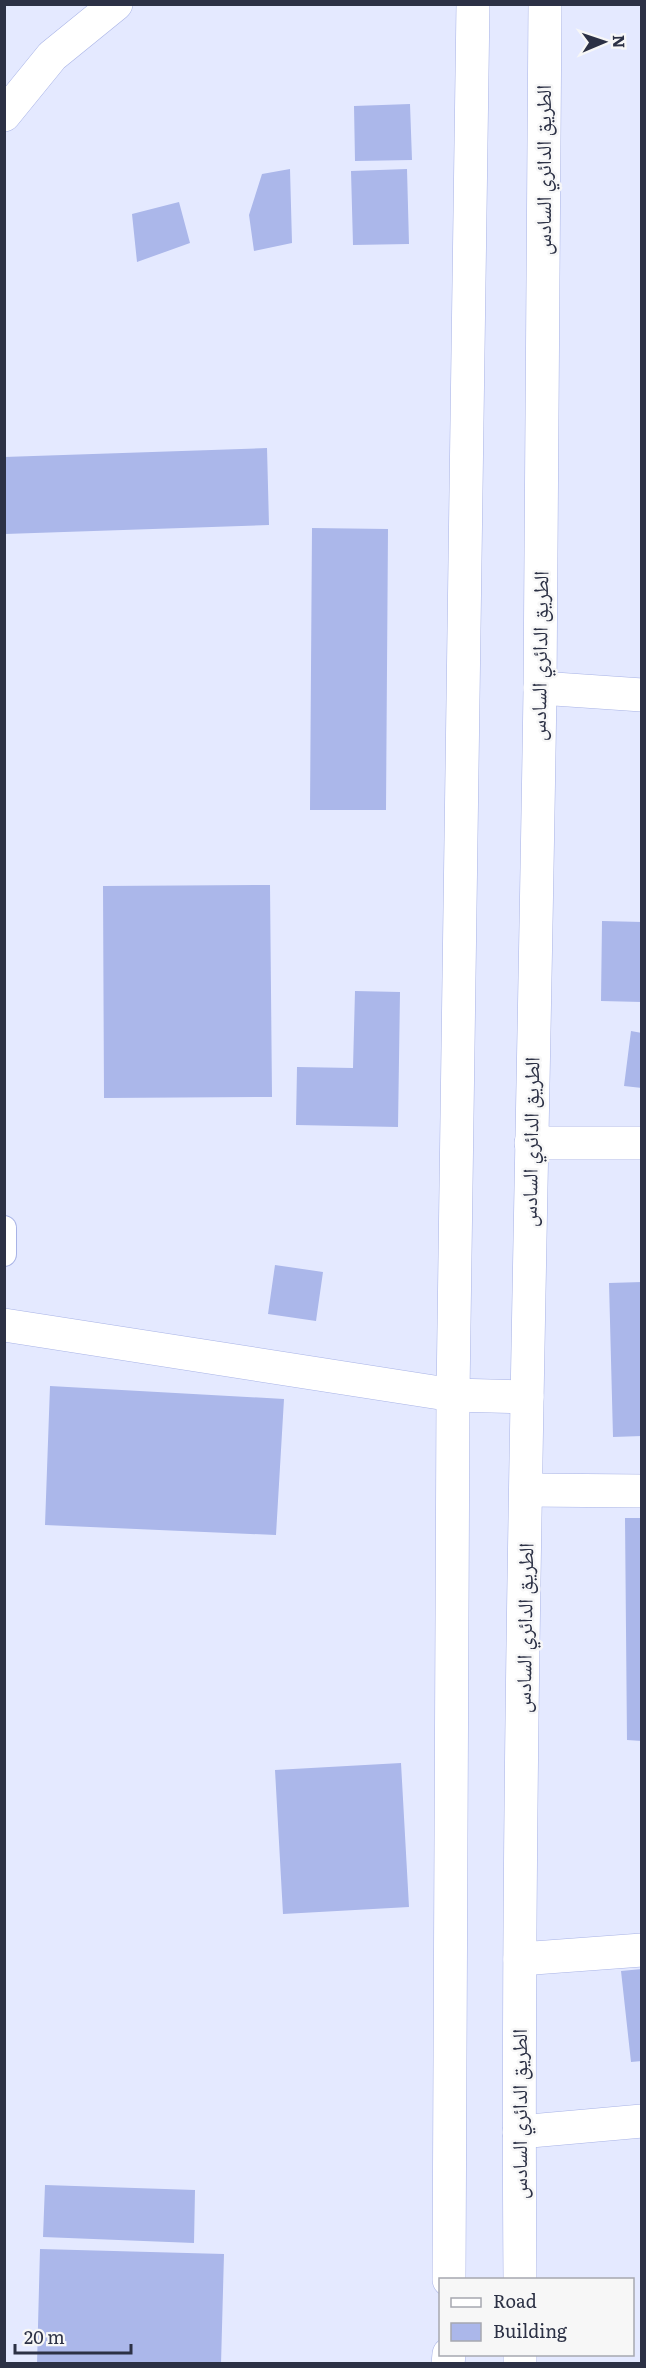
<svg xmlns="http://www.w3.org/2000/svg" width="646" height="2368" font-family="Literata,'Noto Naskh Arabic',serif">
	<rect width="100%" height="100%" fill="#e4e9ff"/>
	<path fill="#abb7ea" d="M 410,104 L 412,160 L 355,161 L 354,106 Z
		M 290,169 L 292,243 L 254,251 L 249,215 L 262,174 Z
		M 407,169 L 409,244 L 353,245 L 351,171 Z
		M 179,202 L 190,243 L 137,262 L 132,214 Z
		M 267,448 L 269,525 L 5,534 L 4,457 Z
		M 312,528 L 388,529 L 386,810 L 310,810 Z
		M 270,885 L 272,1097 L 104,1098 L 103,886 Z
		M 602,921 L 642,922 L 642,1002 L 601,1001 Z
		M 355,991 L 400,992 L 398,1127 L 296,1125 L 297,1067 L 353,1068 Z
		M 631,1031 L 642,1033 L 642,1088 L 624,1086 Z
		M 275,1265 L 323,1272 L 316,1321 L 268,1314 Z
		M 642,1282 L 642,1436 L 613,1437 L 609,1283 Z
		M 50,1386 L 284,1399 L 276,1535 L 45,1525 Z
		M 625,1518 L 642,1518 L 642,1741 L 627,1740 Z
		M 401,1763 L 409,1907 L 283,1914 L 275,1770 Z
		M 642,1969 L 642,2061 L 631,2062 L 621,1971 Z
		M 45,2185 L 195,2190 L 194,2243 L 43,2237 Z
		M 40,2249 L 224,2254 L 221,2364 L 37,2364 Z"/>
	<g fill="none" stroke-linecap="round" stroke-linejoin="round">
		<g stroke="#a8b3e6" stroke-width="26">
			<path id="service" d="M 4,1228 L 4,1254"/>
		</g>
		<g stroke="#a8b3e6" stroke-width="34">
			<path id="minor" d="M 4,115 L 52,56 L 116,4
				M 540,688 L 642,695
				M 531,1143 L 642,1143
				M 4,1325 L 453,1395 L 527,1397
				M 527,1490 L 642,1491
				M 520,1959 L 642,1950
				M 519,2132 L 642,2121"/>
		</g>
		<g stroke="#a8b3e6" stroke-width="34">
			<path id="trunk" d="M 449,2280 L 453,1395 L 473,4
				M 520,2280 C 516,1750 532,1220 540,690 C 543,462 543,233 545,4
				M 520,2354 L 520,2364
				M 448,2364 L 449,2354"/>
		</g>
		<use href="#service" stroke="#fff" stroke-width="24"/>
		<use href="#minor" stroke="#fff" stroke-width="33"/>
		<use href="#trunk" stroke="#fff" stroke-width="33"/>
	</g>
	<g text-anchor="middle" stroke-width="5" stroke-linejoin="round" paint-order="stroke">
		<g font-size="21" fill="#2c3145" stroke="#f7f7f7">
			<text transform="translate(544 170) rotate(-90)" y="7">الطريق الدائري السادس</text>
			<text transform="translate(540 656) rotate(-89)" y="7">الطريق الدائري السادس</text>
			<text transform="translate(531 1142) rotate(-89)" y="7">الطريق الدائري السادس</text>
			<text transform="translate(525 1628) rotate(-89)" y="7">الطريق الدائري السادس</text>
			<text transform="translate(520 2114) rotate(-90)" y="7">الطريق الدائري السادس</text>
		</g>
	</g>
	<rect width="646" height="2368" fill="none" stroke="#2c3145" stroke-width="12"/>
	<rect x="439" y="2278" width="195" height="78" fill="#f7f7f7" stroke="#a6a8b0" stroke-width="1.5"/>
	<rect x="451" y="2298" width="30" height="9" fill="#ffffff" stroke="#a6a8b0" stroke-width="1.5"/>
	<text x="493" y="2308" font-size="18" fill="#2c3145">Road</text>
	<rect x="451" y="2323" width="30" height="18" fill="#abb7ea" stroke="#a6a8b0" stroke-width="1.5"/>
	<text x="493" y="2338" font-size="18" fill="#2c3145">Building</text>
	<g transform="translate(604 42) rotate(88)" stroke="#f7f7f7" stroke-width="4.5" paint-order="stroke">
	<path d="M0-4.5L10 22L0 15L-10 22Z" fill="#2c3145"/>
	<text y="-9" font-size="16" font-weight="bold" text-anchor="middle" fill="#2c3145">N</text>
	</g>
	<path d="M15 2344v9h116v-9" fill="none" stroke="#2c3145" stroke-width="3"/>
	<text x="24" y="2344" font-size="18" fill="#2c3145" stroke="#f7f7f7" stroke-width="4.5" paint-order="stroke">20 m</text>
</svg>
